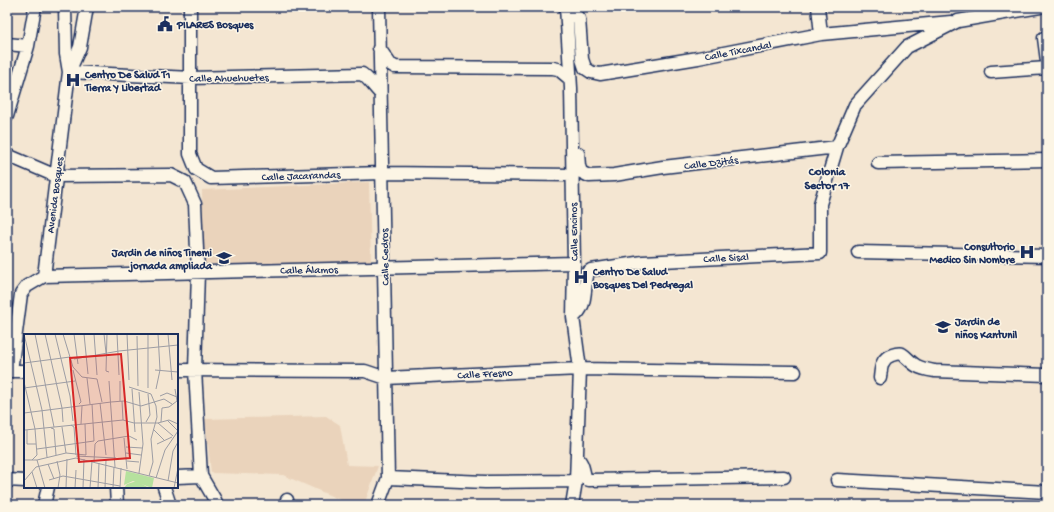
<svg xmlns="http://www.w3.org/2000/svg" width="1054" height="512" font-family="'Gochi Hand',sans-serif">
	<rect width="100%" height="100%" fill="#f4e6d2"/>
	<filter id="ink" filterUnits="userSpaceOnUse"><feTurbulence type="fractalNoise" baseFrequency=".025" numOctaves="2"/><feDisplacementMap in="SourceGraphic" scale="8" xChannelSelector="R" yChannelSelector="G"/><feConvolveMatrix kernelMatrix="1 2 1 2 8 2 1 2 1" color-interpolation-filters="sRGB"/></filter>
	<g filter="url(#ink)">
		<path fill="#ead3bb" d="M 369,182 L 371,263 L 203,266 L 202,190 Z
			M 326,416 L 340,425 L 347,465 L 378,466 L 364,505 L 352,505 L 283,475 L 211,473 L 205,419 Z"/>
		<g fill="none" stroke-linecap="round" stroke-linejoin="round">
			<g stroke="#1b2f5e" stroke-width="15">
				<path id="minor" d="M 190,7 L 190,154 L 196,169 L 211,178 L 382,173 L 572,175
					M 566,7 L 571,88 L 574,263 L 573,317 L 580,369 L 576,481 L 572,505
					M 818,7 L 821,34
					M 566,11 L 573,12 L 579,19 L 582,59 L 585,68 L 591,72 L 600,74 L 698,58 L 821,34 L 951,22
					M 1044,38 L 1047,61
					M 7,44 L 28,46
					M 379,48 L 390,64 L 395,67 L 553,68 L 558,69 L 570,79
					M 69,72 L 191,78 L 362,74 C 369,79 374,87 380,93
					M 69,72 L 80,47 L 87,7
					M 991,72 L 1047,68
					M 7,116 L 28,46 L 35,7
					M 578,153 L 579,166 L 581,172 L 589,176 L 614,175 L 663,167 L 837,147
					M 7,155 L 56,176 L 171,175 L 185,182 L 195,204 L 198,272 L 195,370 L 201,476 L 215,500 L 217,505
					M 878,163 L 1047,160
					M 858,252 L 1047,256
					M 44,276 L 574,263
					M 573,317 C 588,307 583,289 588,272 L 591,270 L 643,262 L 820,253 L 820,204 L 837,147 L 855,105 L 907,47 L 958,21 L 1040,7
					M 177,370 L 365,371 L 386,378 L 580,369 L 795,372
					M 7,371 L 25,371
					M 11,371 L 21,294 L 27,286 L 44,276 L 69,72 L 66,54 L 65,7
					M 880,378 C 881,369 881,358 892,355 C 895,354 899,353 902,354 C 907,357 911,363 917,366 C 922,369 929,370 935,371 L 1047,375
					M 579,460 C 584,465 583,473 586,479 L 589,480 L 784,477
					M 177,477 L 201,476
					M 388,478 L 485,482 L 576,481
					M 7,480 L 25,481
					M 837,480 L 1047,492
					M 116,487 L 117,505
					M 164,487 L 170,505
					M 287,500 L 288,505
					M 44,505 L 48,487
					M 378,505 L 388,478 L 379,7"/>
			</g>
			<use href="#minor" stroke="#fcf5e5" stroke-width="12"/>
		</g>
	</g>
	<defs>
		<g id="civic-bare" transform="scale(1.2)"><path d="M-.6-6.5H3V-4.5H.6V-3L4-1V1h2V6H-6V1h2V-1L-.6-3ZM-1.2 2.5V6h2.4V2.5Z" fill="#1b2f5e" stroke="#fcf5e5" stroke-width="2.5" paint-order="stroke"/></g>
		<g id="hospital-bare" transform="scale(1.2)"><path d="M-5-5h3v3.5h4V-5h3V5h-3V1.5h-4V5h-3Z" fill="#1b2f5e" stroke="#fcf5e5" stroke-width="2.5" paint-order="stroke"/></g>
		<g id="school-bare" transform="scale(1.2)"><path d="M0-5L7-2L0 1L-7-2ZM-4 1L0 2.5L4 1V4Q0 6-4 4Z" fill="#1b2f5e" stroke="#fcf5e5" stroke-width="2.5" paint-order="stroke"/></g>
	</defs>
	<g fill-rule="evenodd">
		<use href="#civic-bare" x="165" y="24"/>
		<use href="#hospital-bare" x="73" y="80"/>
		<use href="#hospital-bare" x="1027" y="252"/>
		<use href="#school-bare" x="224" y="258"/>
		<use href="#hospital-bare" x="581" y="277"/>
		<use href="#school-bare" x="943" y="327"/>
	</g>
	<g text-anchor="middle" stroke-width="3" stroke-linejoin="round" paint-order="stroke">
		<g font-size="11" font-weight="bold" fill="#1b2f5e" stroke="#fcf5e5" text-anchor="start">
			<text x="177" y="28">PILARES Bosques</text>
			<text x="85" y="78">Centro De Salud T1<tspan x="85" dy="13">Tierra Y Libertad</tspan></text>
			<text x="1015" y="250" text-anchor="end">Consultorio<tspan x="1015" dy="13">Medico Sin Nombre</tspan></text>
			<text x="212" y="256" text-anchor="end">Jardin de niños Tinemi<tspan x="212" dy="13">jornada ampliada</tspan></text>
			<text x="593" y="275">Centro De Salud<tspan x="593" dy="13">Bosques Del Pedregal</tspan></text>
			<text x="955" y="325">Jardin de<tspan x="955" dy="13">niños Kantunil</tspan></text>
		</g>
		<g font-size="11" fill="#1b2f5e" stroke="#fcf5e5">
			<text transform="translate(738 50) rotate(-11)" y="4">Calle Tixcandal</text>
			<text transform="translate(229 77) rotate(-1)" y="4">Calle Ahuehuetes</text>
			<text transform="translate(711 162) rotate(-7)" y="4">Calle Dzitás</text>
			<text transform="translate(301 175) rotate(-2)" y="4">Calle Jacarandas</text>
			<text transform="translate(54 195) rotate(-83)" y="4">Avenida Bosques</text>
			<text transform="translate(573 232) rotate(-91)" y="4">Calle Encinos</text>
			<text transform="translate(384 257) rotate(-91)" y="4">Calle Cedros</text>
			<text transform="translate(726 257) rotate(-3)" y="4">Calle Sisal</text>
			<text transform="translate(309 269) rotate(-1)" y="4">Calle Álamos</text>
			<text transform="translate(485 373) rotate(-3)" y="4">Calle Fresno</text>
		</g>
		<g font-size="12" font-weight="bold" fill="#1b2f5e" stroke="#fcf5e5">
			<text x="827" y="175">Colonia<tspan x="827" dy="14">Sector 17</tspan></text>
		</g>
	</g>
	<g transform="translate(24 334)">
		<rect width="154" height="154" fill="#f4e6d2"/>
		<path d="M 102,137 L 130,144 L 128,154 L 109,147 L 100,151 Z" fill="#b6e19e"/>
		<path d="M 113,147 L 125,154 L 100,154 L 103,150 Z" fill="#b6e19e"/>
		<path fill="none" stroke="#9d9da4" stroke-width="1" d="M 0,0 L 18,76 L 23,123M 11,0 L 30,93M 21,0 L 38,74 L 39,88M 31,0 L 46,62 L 49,87M 39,0 L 49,33 L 58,43 L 73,45 L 78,68M 50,0 L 54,30M 60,0 L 64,40M 70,0 L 73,41M 80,0 L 82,19M 83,0 L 82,37 L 85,38M 93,0 L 95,41M 103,0 L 105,46M 124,0 L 124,54M 144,0 L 148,46M 113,2 L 114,52M 50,25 L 95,17 L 154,11M 0,29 L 46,23M 49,36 L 57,68 L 55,70M 131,36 L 154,38M 63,44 L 66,70M 85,47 L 91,133M 96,47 L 96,67M 0,48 L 11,95 L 13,121 L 8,126M 105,53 L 127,60 L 132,72 L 133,83 L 127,105 L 129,128 L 125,142M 0,54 L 51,47M 108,55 L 111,98M 132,55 L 136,36 L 134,0M 136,62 L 143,59 L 153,63M 98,67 L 99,86M 76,69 L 82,121M 138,74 L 145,73 L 153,67 L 151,55M 0,79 L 87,68 L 100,67 L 117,72 L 140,65 L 148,70M 0,87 L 0,101M 122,88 L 126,81 L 124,60M 137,88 L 138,74M 134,89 L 149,102M 57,90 L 58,72M 61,90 L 62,121M 47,91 L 50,93 L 52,121M 38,93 L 42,119M 27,94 L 30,95 L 32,121M 129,95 L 141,107M 1,96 L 99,86 L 110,89 L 134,89 L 145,86 L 154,90M 3,96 L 3,110 L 12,110M 100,104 L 103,135M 133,110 L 148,103M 102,113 L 118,114M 13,115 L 70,107 L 68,70M 102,119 L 117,121M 52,122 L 92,124M 0,126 L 13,126 L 42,119 L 62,121M 13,126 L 21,154M 33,127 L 36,141 L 34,154M 103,127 L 115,128M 70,128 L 71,110 L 74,107 L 105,102 L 113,106M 24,130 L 30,145M 8,138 L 13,154M 115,139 L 119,110 L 115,58M 132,144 L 141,116 L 154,97 L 143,86M 25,146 L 39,142 L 96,152M 0,147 L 12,133 L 52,124 L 154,149M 144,147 L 149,117 L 154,108M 42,154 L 43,125M 51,154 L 52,136M 59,154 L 60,125M 66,154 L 68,127M 74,154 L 75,129M 81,154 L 82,126M 89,154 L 90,133M 96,154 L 97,134M 150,154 L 154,134"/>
		<path fill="#d62828" fill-opacity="0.15" stroke="#d62828" stroke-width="2" d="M 97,20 L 106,124 L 55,128 L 46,24 Z"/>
		<rect width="154" height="154" fill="none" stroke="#1b2f5e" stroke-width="2"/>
	</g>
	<rect width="1054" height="512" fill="none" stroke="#fcf5e5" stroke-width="24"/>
	<rect x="12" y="12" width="1030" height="488" fill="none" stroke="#1b2f5e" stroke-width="1.5" filter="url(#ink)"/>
</svg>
